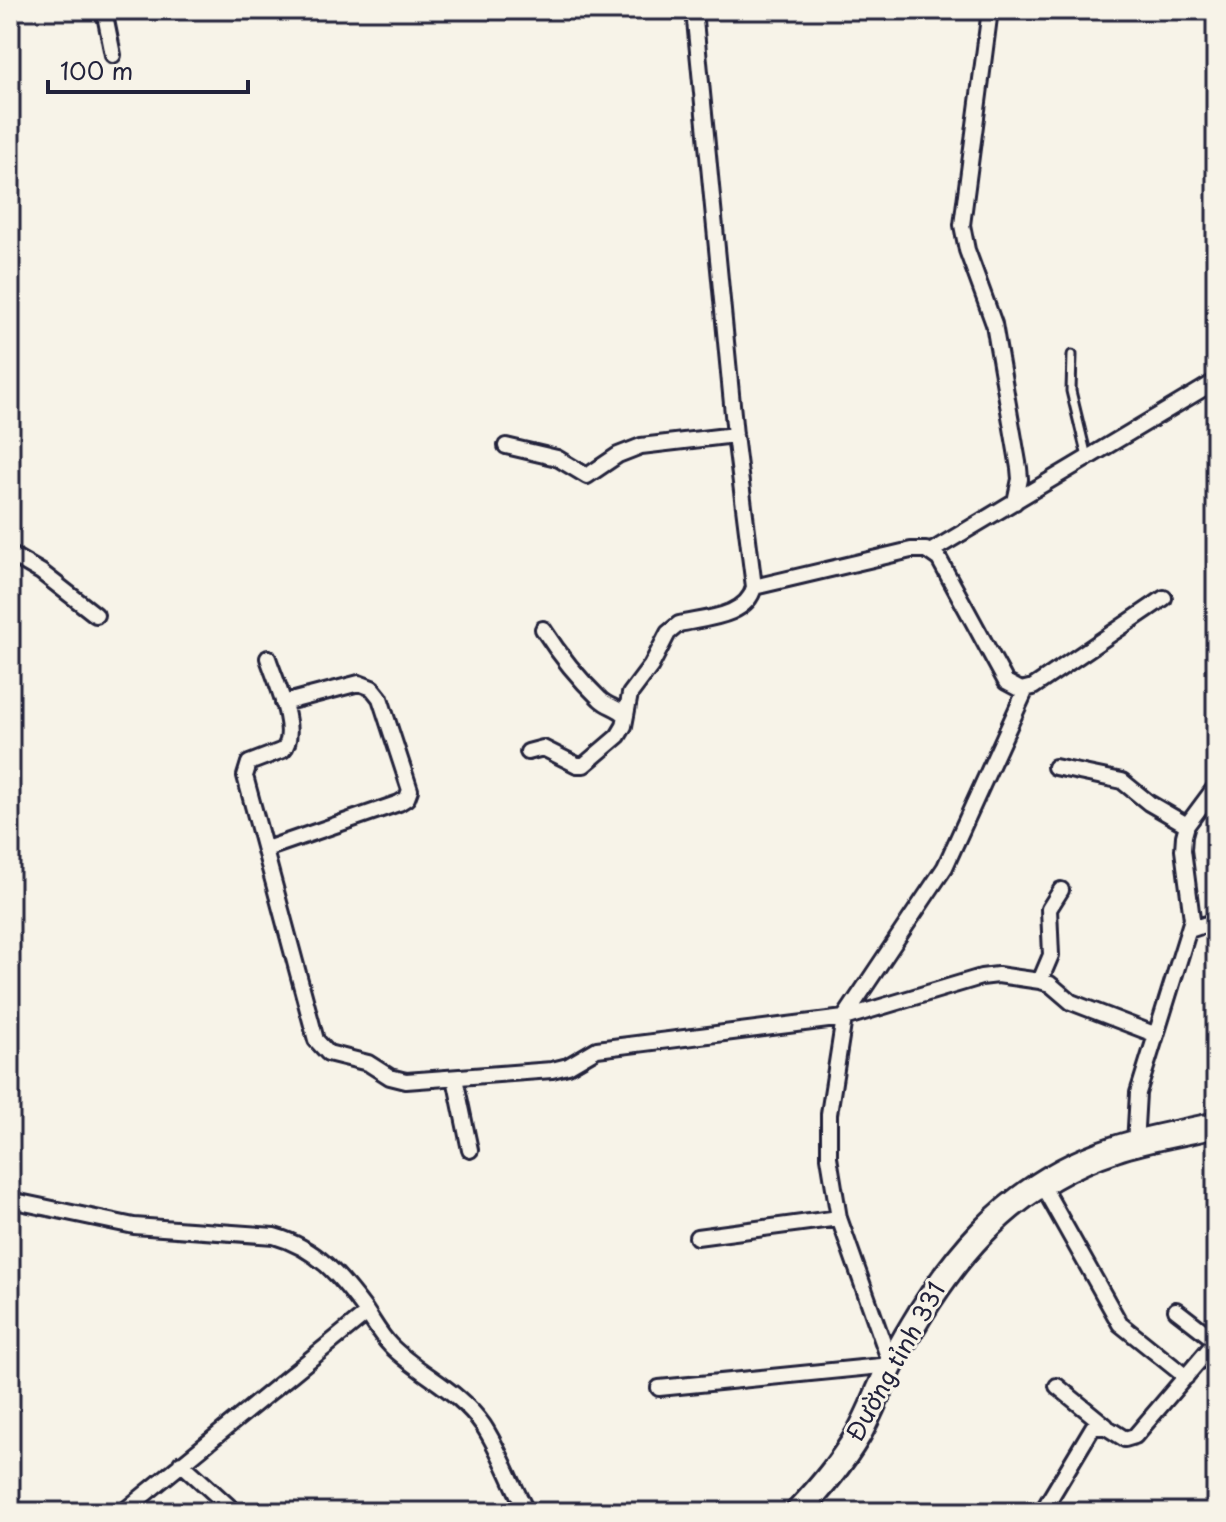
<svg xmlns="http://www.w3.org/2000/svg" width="1226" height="1522" font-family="'Playpen Sans',sans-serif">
	<rect width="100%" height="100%" fill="#f7f3e8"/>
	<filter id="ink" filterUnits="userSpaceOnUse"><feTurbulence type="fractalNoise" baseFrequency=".0125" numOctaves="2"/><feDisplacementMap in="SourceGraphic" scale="16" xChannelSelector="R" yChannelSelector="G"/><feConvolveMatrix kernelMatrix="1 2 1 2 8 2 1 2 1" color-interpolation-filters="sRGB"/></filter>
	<g filter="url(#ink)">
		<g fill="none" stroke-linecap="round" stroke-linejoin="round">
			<g stroke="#22223b" stroke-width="13">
				<path id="lane" d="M 1072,355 L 1071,391 L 1087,457"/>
			</g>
			<g stroke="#22223b" stroke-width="20">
				<path id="street" d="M 104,10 L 113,55
					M 990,10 L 962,225 L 967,250 L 994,324 L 1019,468 L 1020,479 L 1015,502
					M 506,446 L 557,458 L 587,476 L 618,455 L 641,446 L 735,435
					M 930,552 L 1216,381
					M 10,554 L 41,572 L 96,615
					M 754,587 L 911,550 L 926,550 L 939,559 L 1006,682 L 1021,690 L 1033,687 L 1164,598
					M 543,629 C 559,654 578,678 600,699 C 608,707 618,707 626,716
					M 268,658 C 275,680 300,732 283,750 L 249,763 L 245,776 L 316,1040 L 328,1053 L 368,1063 L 390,1077 L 406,1081 L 552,1070 L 568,1066 L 597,1049 L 844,1018 L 981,977 L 998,975 L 1040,981 L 1050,984 L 1071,1002 L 1154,1034
					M 528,752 L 543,748 L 577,765 L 584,765 L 618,736 L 624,726 L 630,694 L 651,666 L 668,633 L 679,624 C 705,618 747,617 754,587 L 735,435 L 694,10
					M 1055,767 L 1122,781 L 1149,803 L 1187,825
					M 266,849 L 399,803 L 407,798 L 410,790 L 380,698 L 372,688 L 359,683 L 283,703
					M 1189,930 L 1216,921
					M 1040,981 L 1051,955 L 1049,909 L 1061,890
					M 455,1078 L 470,1150
					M 1135,1144 L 1138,1093 L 1192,919 L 1183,850 L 1184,836 L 1187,825 L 1216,786
					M 1041,1183 L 1120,1324 L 1186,1377
					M 10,1200 L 134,1226 L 274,1236 C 317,1248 341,1277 366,1311 C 374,1323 381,1336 391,1346 C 420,1375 459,1390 483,1425 C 501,1452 511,1484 527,1512
					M 697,1237 L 839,1218
					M 1176,1310 L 1216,1341
					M 1057,1386 L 1106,1426
					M 659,1388 L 891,1365 L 839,1218 L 829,1157 L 829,1114 L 844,1018 L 945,867 L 1026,689
					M 181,1463 L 235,1512
					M 123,1512 L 367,1313
					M 1042,1512 L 1093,1427 L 1106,1427 L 1125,1439 L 1135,1436 L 1216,1341"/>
			</g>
			<g stroke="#22223b" stroke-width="30">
				<path id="primary" d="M 798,1512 C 820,1489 842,1462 858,1435 C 871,1412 880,1386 892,1363 C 944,1265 1005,1185 1115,1149 C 1147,1138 1183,1133 1216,1125"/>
			</g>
			<use href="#lane" stroke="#f7f3e8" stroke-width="7"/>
			<use href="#street" stroke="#f7f3e8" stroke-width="14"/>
			<use href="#primary" stroke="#f7f3e8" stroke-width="24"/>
		</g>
	</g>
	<g text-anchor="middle" stroke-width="6" stroke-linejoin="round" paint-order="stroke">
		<g font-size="24" fill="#22223b" stroke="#f7f3e8">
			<text transform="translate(896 1362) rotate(-61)" y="8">Đường tỉnh 331</text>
		</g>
	</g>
	<rect width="1226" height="1522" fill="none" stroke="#f7f3e8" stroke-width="40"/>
	<rect x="20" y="20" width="1186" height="1482" fill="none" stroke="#22223b" stroke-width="3" filter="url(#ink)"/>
	<path d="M48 80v12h200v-12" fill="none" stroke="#22223b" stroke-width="4"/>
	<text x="60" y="80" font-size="24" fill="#22223b" stroke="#f7f3e8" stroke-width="6" paint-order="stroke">100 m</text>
</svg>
